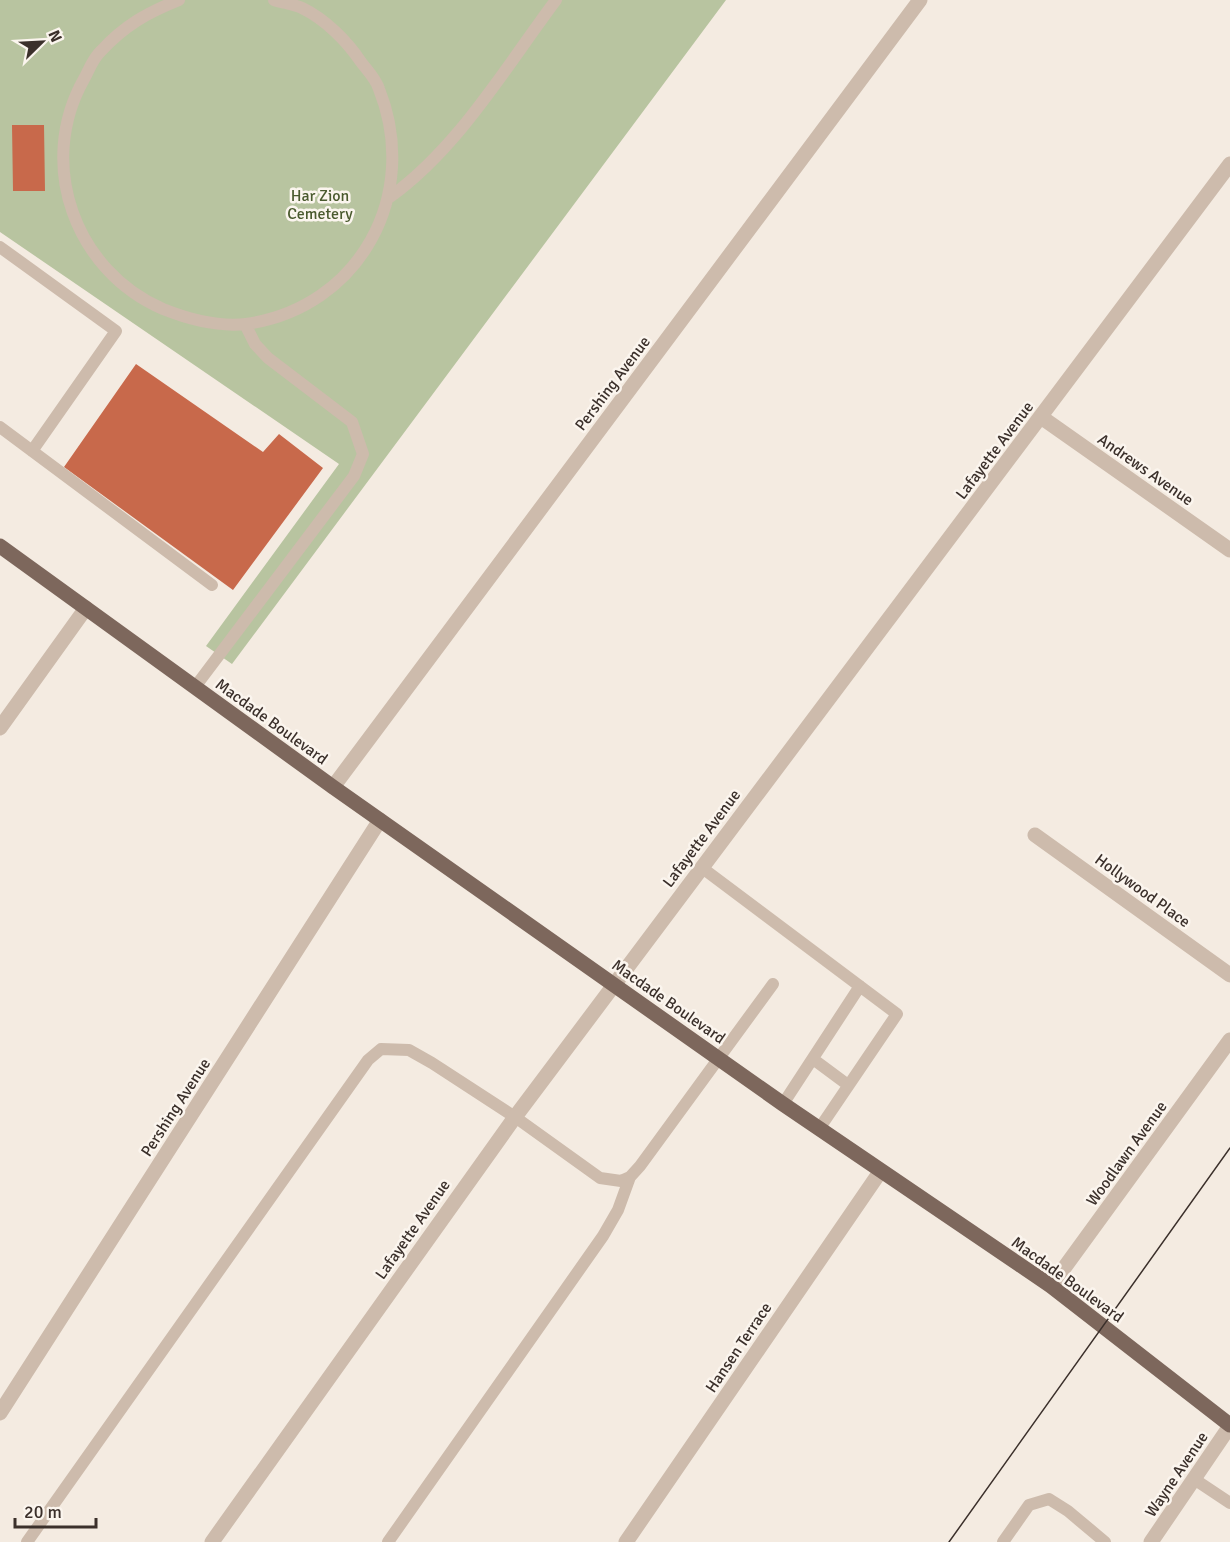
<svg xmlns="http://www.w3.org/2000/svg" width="1230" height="1542" font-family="Signika,sans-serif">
	<rect width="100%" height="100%" fill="#f4ebe1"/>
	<path fill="#b8c4a0" d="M 0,0 L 726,0 L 232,664 L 206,646 L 339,464 L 0,232 Z"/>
	<path fill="#c8694b" d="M 12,125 L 44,125 L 45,191 L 13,191 Z
		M 136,364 L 263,452 L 279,434 L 323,468 L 233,590 L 64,467 Z"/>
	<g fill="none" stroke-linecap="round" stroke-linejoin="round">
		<path stroke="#cdbbac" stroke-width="12" d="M 179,0 C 147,13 125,25 101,51 C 93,58 89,70 84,79 C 36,164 75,271 163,309 C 188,319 219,327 246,324 C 360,308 421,194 379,89 C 376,79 367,70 361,62 C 347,41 325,19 302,8 C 293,4 283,3 274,0
			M 390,197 C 459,147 505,68 556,0
			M 0,247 L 116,331 L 32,451
			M 0,427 L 212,585
			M 195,687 L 354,476 L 363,454 L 352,422 L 268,358 L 255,344 L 245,324
			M 701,867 L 897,1014 L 819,1129
			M 813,1059 L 848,1085
			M 783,1104 L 860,986
			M 1194,1479 L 1230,1503
			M 27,1542 L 368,1060 L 381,1049 L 409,1050 L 432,1063 L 515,1117 L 600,1178 L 621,1181 L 630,1177 L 640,1166 L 773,984
			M 388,1542 L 603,1236 L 618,1210 L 630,1177
			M 1003,1542 L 1029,1505 L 1049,1499 L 1068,1511 L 1105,1542"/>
		<path stroke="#cdbbac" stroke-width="15" d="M 1041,417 L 1230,550
			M 0,728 L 86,608
			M 333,787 L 920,0
			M 1035,835 L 1230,975
			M 1051,1286 L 1230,1040
			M 0,1413 L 380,820
			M 212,1542 L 515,1117 L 1230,164
			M 626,1542 L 880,1172
			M 1151,1542 L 1230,1426"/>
		<path stroke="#7d675c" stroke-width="15" d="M 0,546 L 333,787 L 783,1104 L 1051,1286 L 1230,1425"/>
		<path stroke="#3b302b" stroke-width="1.5" d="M 949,1542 L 1230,1148"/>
	</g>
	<g text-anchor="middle" stroke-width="5" stroke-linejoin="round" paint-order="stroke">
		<g font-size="16" fill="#4a5a2e" stroke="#fbf5ee">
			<text x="320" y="201">Har Zion<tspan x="320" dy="18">Cemetery</tspan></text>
		</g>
		<g font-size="16" fill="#3b302b" stroke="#fbf5ee">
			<text transform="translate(612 383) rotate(-53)" y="6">Pershing Avenue</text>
			<text transform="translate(994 450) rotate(-53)" y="6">Lafayette Avenue</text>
			<text transform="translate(1146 469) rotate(35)" y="6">Andrews Avenue</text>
			<text transform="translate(272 721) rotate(36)" y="6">Macdade Boulevard</text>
			<text transform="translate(701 838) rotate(-53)" y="6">Lafayette Avenue</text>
			<text transform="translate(1143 890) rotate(36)" y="6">Hollywood Place</text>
			<text transform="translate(669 1001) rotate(35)" y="6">Macdade Boulevard</text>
			<text transform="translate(175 1107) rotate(-57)" y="6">Pershing Avenue</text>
			<text transform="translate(1126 1153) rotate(-54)" y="6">Woodlawn Avenue</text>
			<text transform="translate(412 1229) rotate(-55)" y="6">Lafayette Avenue</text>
			<text transform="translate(1068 1279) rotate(36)" y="6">Macdade Boulevard</text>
			<text transform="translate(738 1347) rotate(-56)" y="6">Hansen Terrace</text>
			<text transform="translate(1176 1474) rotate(-56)" y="6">Wayne Avenue</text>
		</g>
	</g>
	<g transform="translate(42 42) rotate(66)" stroke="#fbf5ee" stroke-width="4.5" paint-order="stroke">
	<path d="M0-4.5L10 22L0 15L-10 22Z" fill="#3b302b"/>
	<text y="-9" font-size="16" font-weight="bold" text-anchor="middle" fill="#3b302b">N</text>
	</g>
	<path d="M15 1518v9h81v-9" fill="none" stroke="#3b302b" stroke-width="3"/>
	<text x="24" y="1518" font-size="18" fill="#3b302b" stroke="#fbf5ee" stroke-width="4.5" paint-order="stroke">20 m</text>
</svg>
